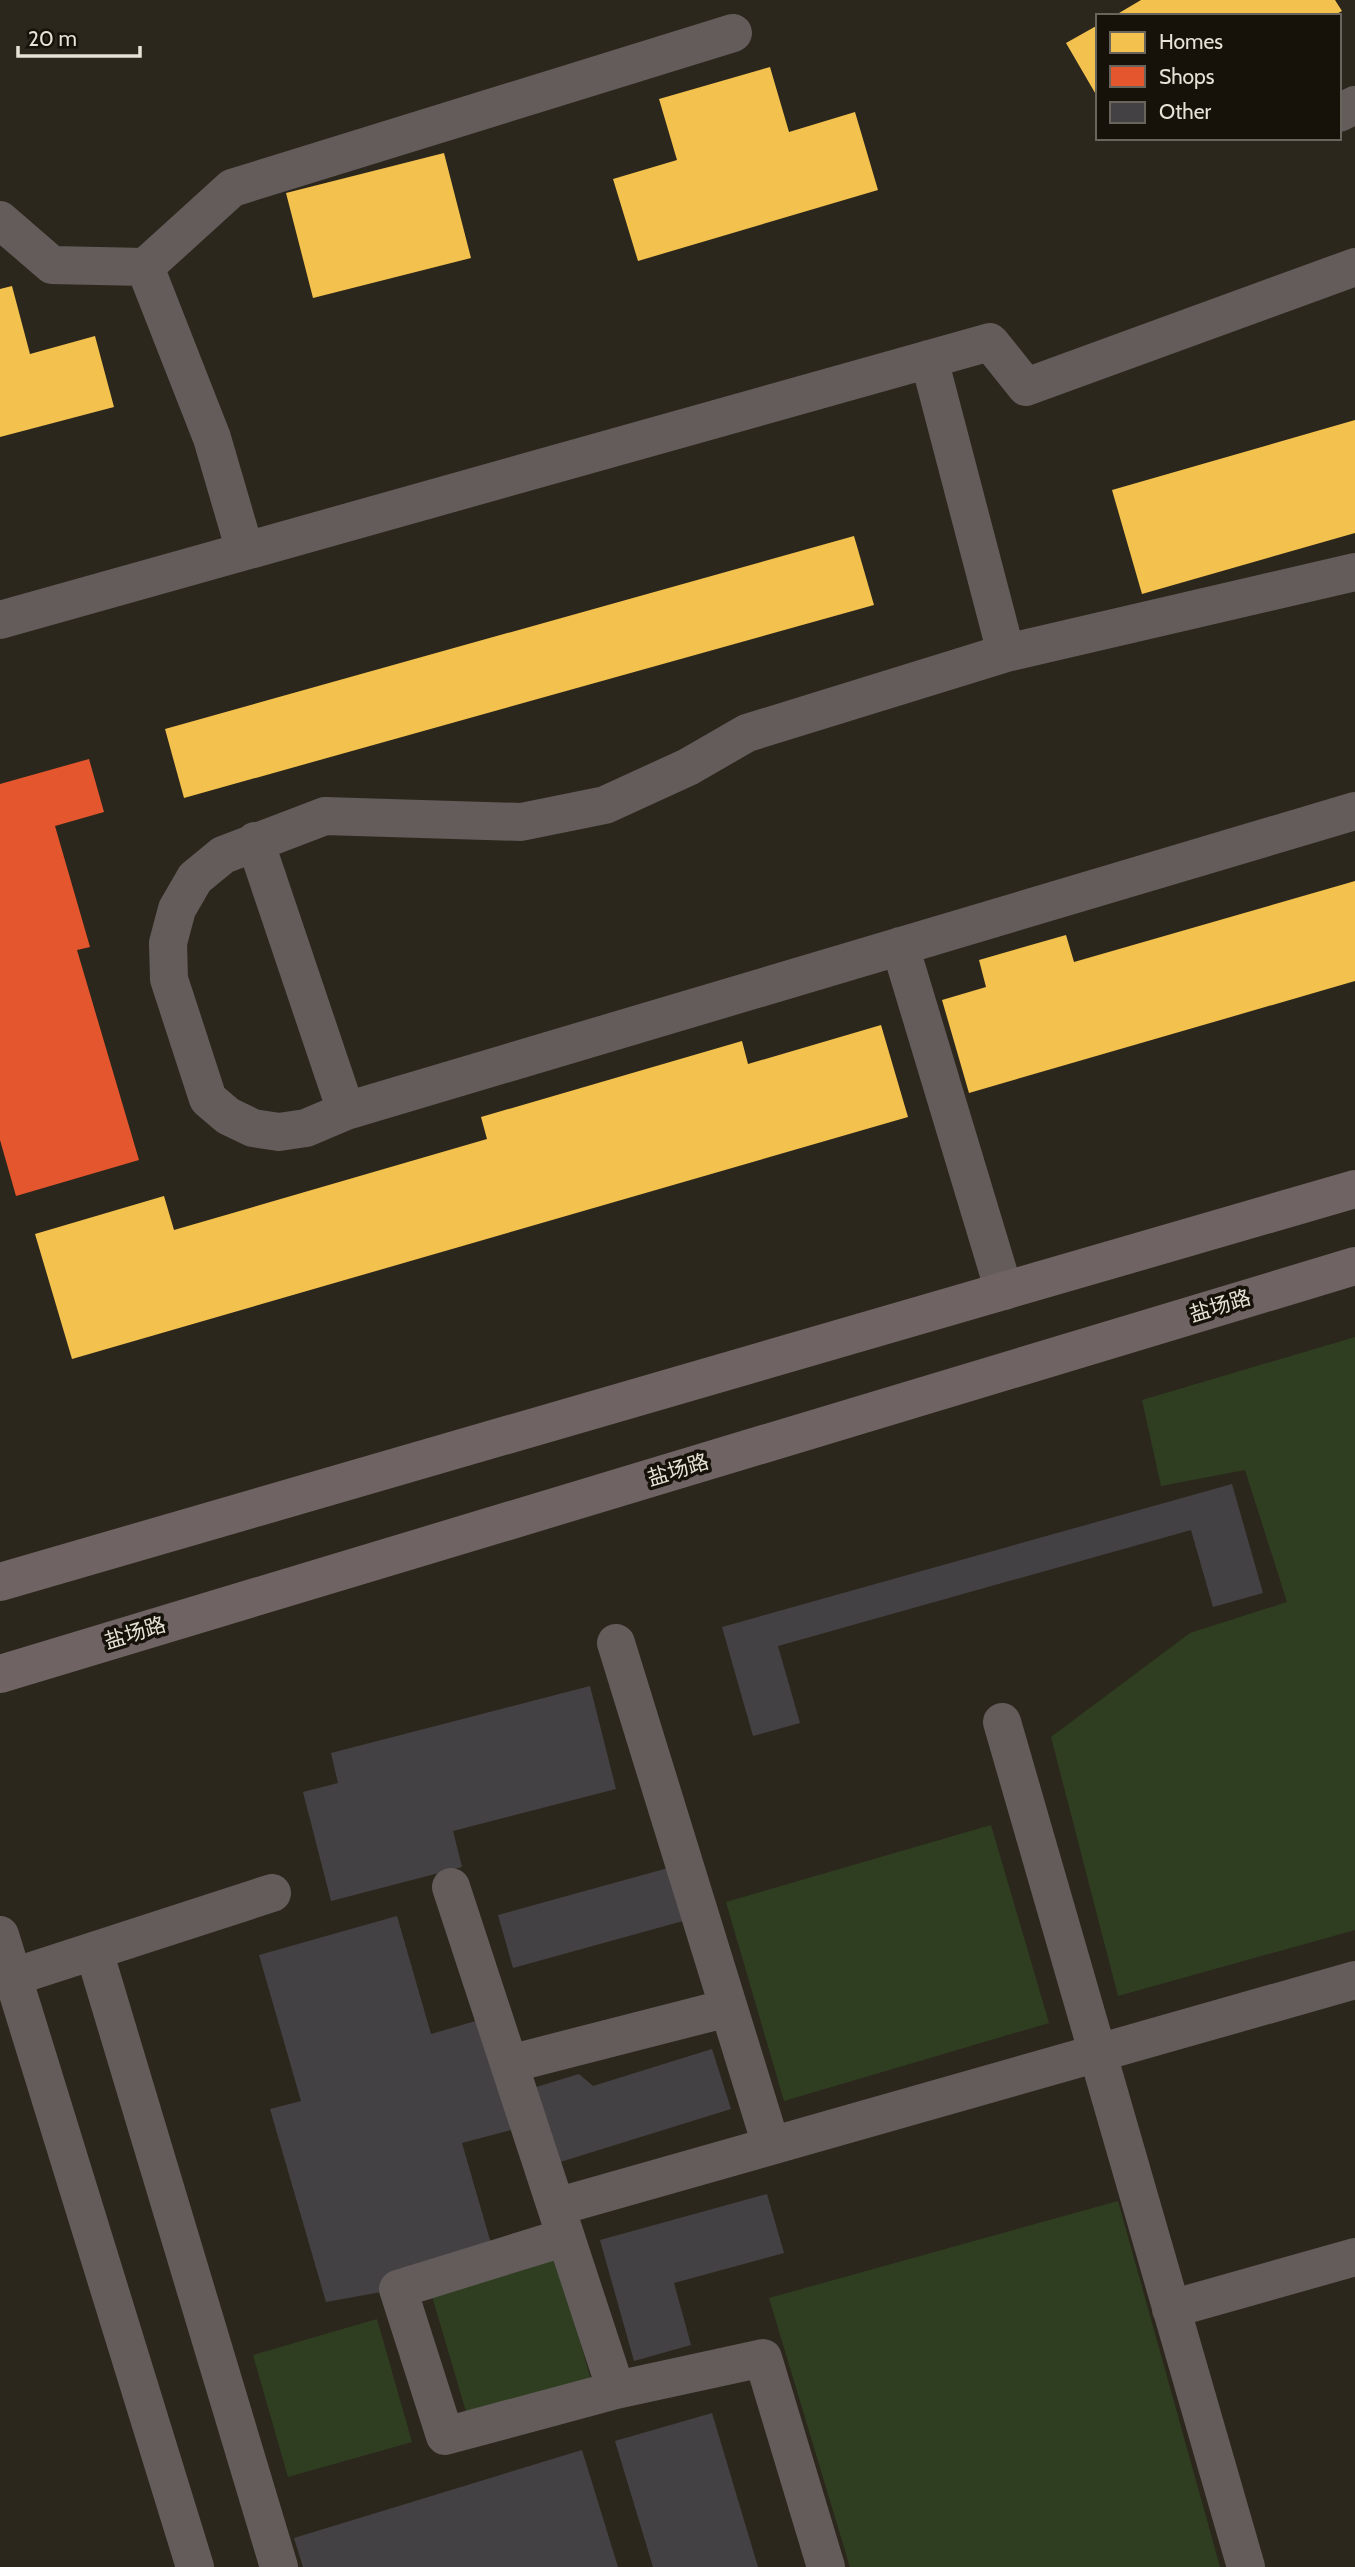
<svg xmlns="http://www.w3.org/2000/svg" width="1355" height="2567" font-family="Cabin,'Noto Sans SC',sans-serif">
	<rect width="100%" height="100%" fill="#2c271d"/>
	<path fill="#2f3e20" d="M 1355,1337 L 1355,1930 L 1118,1996 L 1051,1737 L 1190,1633 L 1287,1602 L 1245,1470 L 1161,1486 L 1142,1400 Z
		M 991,1825 L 1049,2023 L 784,2101 L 726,1902 Z
		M 1118,2201 L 1220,2567 L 850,2567 L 769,2298 Z
		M 556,2258 L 591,2380 L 467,2415 L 431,2293 Z
		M 377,2319 L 412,2442 L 288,2477 L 253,2355 Z"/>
	<path fill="#f2c14e" d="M 1141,0 L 1335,0 L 1342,11 L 1333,16 L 1114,16 Z
		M 1098,25 L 1098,98 L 1066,43 Z
		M 770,67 L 789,132 L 855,112 L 878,190 L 638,261 L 613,179 L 677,160 L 659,99 Z
		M 444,153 L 471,258 L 313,298 L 286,193 Z
		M 12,286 L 30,354 L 95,336 L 114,407 L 0,437 L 0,289 Z
		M 1355,420 L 1355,533 L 1142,594 L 1112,490 Z
		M 854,536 L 874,605 L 184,798 L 165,729 Z
		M 1355,881 L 1355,981 L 969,1093 L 942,1000 L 986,987 L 979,960 L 1066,935 L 1074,962 Z
		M 881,1025 L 908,1117 L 72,1359 L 35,1234 L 164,1196 L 174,1230 L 487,1139 L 481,1117 L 742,1041 L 748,1064 Z"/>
	<path fill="#e4572e" d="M 89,759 L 104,812 L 55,826 L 90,947 L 77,950 L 139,1160 L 16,1196 L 0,1140 L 0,784 Z"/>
	<path fill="#444144" d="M 1232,1484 L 1263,1593 L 1213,1607 L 1191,1530 L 778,1646 L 800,1723 L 753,1736 L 722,1627 Z
		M 590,1686 L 616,1789 L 453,1831 L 462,1867 L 331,1901 L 303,1792 L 338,1783 L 331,1753 Z
		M 668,1868 L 683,1921 L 513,1968 L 498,1915 Z
		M 397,1916 L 431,2034 L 479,2020 L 511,2130 L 462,2143 L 494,2254 L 398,2289 L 326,2302 L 270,2109 L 301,2101 L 259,1955 Z
		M 712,2049 L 731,2109 L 557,2163 L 533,2088 L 579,2074 L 593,2086 Z
		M 767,2194 L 784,2253 L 674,2283 L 691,2345 L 634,2361 L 600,2240 Z
		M 712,2413 L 758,2567 L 653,2567 L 615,2441 Z
		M 582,2450 L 618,2567 L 303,2567 L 294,2538 Z"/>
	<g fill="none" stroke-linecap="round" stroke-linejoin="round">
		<path stroke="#645c5b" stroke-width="38" d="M 1339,113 L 1355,105
			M 0,220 L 52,265 L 145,267 L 232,188 L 733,33
			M 145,267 L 212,438 L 245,551
			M 929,359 L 1006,653
			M 0,620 L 990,342 L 1026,387 L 1355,267
			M 255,841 L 346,1111 L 1355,811
			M 900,946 L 1004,1291
			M 346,1111 L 306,1128 L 279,1132 L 253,1128 L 228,1116 L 208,1099 L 169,979 L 168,943 L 177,909 L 195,878 L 223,855 L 325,816 L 521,822 L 605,805 L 688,767 L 747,733 L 1006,653 L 1355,572
			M 616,1643 L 771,2145
			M 1002,1722 L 1246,2567
			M 451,1887 L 616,2390
			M 0,1935 L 195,2567
			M 94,1951 L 279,2567
			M 13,1977 L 272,1893
			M 509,2064 L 728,2008
			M 556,2207 L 1355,1980
			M 566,2237 L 398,2289 L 445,2436 L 616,2390 L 763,2358 L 826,2567
			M 1171,2309 L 1355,2257"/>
		<path stroke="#6f6463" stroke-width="38" d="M 0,1582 L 1355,1189
			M 0,1674 L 1355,1266"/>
	</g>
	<g text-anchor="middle" stroke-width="7" stroke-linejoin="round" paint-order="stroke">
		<g font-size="21" fill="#e7e2d6" stroke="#16120a">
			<text transform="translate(1220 1306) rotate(-17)" y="7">盐场路</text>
			<text transform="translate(678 1470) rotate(-17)" y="7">盐场路</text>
			<text transform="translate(135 1633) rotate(-17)" y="7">盐场路</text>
		</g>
	</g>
	<rect x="1096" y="14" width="245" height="126" fill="#16120a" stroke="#6a655c" stroke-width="2"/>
	<rect x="1110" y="32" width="35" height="21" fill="#f2c14e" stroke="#6a655c" stroke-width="2"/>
	<text x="1159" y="49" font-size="21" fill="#e7e2d6">Homes</text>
	<rect x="1110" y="66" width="35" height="21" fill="#e4572e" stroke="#6a655c" stroke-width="2"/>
	<text x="1159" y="84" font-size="21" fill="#e7e2d6">Shops</text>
	<rect x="1110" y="102" width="35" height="21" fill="#444144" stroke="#6a655c" stroke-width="2"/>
	<text x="1159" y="119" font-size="21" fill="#e7e2d6">Other</text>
	<path d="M18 46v10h122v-10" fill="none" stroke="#e7e2d6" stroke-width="3.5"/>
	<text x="28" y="46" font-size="21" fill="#e7e2d6" stroke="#16120a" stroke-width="5" paint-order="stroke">20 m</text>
</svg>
